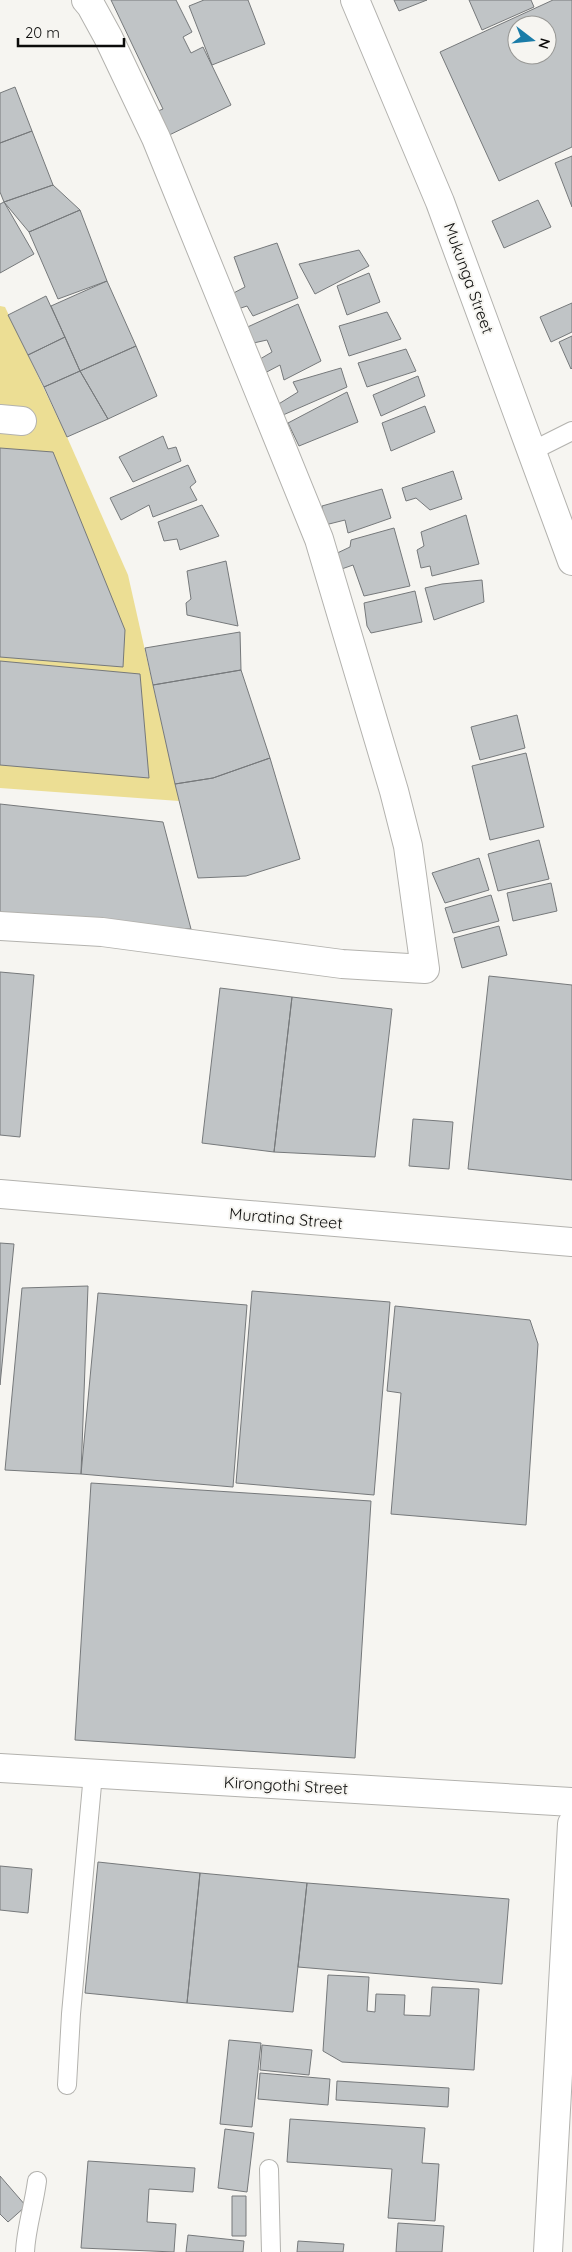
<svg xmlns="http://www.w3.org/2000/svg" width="572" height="2252" font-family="Quicksand,sans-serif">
	<rect width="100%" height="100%" fill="#f6f5f1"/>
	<path fill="#ecde94" d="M 0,306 L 5,307 L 67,437 L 128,575 L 179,801 L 0,788 Z"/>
	<path fill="#c0c4c6" stroke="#76797b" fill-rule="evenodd" d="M 111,0 L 176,0 L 192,32 L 183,37 L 191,53 L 203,47 L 231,105 L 159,140 L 148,115 L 163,109 Z
		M 204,0 L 248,0 L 265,44 L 212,65 L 189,6 Z
		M 394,0 L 427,0 L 399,11 Z
		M 469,0 L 531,0 L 534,7 L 482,30 Z
		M 553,0 L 572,0 L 572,147 L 499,181 L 440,52 ZM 517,25 L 547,25 L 547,55 L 517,55 Z
		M 15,87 L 32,131 L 0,143 L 0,93 Z
		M 32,131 L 53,185 L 4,202 L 0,192 L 0,143 Z
		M 572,156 L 572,207 L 555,163 Z
		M 53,185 L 80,210 L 29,232 L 4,202 Z
		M 538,200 L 551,227 L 504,248 L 492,221 Z
		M 4,202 L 34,254 L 0,273 L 0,204 Z
		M 80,210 L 107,281 L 58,299 L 29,232 Z
		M 277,243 L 298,298 L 253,316 L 247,306 L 235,310 L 228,296 L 245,287 L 234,257 Z
		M 359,250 L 369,266 L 315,294 L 299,264 Z
		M 369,273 L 380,302 L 347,315 L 337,286 Z
		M 107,281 L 136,346 L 80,371 L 51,306 Z
		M 46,296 L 65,337 L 28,355 L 8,315 Z
		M 572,303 L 572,332 L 551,342 L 540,317 Z
		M 298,304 L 321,361 L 284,380 L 280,365 L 261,375 L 255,362 L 272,352 L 267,340 L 249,344 L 241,330 Z
		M 387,312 L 401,339 L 349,356 L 339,326 Z
		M 572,336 L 572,368 L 571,369 L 559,342 Z
		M 65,337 L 80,371 L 44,387 L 28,355 Z
		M 136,346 L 157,396 L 108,419 L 80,371 Z
		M 406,349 L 416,371 L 367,387 L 358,363 Z
		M 341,368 L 347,387 L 283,415 L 277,405 L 298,392 L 293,382 Z
		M 80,371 L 108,419 L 67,437 L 44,387 Z
		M 418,376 L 425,396 L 381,416 L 373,395 Z
		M 347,392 L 358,422 L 299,446 L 288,423 Z
		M 425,406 L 435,432 L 391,451 L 382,423 Z
		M 163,436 L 168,449 L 176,447 L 181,461 L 133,482 L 119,457 Z
		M 0,448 L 53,452 L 125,630 L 123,667 L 0,657 Z
		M 188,465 L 196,482 L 190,487 L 197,500 L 153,517 L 149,505 L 121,520 L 110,498 Z
		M 453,471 L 462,499 L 430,510 L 416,498 L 406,501 L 402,488 Z
		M 382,489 L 391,518 L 348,533 L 345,520 L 325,525 L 322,506 Z
		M 202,505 L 219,536 L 180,550 L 177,539 L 164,541 L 158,522 Z
		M 466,515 L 479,564 L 432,576 L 430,566 L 421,568 L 417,550 L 424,546 L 421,532 Z
		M 394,528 L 410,586 L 364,596 L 353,565 L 336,571 L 331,556 L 350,547 L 351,540 Z
		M 226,561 L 238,626 L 187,615 L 186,603 L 191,599 L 187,571 Z
		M 482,580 L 484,602 L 434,620 L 425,588 L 442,584 Z
		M 415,591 L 422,622 L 371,633 L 367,626 L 364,603 Z
		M 240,632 L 241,670 L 153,685 L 145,648 Z
		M 0,661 L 140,674 L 149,778 L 0,765 Z
		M 241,670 L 270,758 L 213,778 L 175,784 L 153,685 Z
		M 517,715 L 525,748 L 480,760 L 471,727 Z
		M 526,753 L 544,827 L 490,840 L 472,766 Z
		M 270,758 L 300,859 L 246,876 L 198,878 L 175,784 L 213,778 Z
		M 0,804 L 163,822 L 191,929 L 0,916 Z
		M 539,840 L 549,879 L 498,891 L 488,854 Z
		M 479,858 L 489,890 L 445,903 L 432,873 Z
		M 551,883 L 557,911 L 513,921 L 507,893 Z
		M 491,895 L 499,921 L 453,933 L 445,908 Z
		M 499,926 L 507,955 L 462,968 L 454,938 Z
		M 0,972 L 34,975 L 20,1137 L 0,1135 Z
		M 489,976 L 572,985 L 572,1180 L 468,1169 Z
		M 220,988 L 292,997 L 274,1152 L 202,1143 Z
		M 292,997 L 392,1009 L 375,1157 L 274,1152 Z
		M 413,1119 L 453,1122 L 449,1169 L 409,1166 Z
		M 0,1243 L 14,1244 L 0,1385 Z
		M 88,1286 L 81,1474 L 5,1470 L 22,1288 Z
		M 252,1291 L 390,1302 L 374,1495 L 236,1483 Z
		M 98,1293 L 247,1305 L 233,1487 L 81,1474 Z
		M 395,1306 L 530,1320 L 538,1344 L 526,1525 L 391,1514 L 401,1393 L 387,1391 Z
		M 91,1483 L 371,1501 L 355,1758 L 75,1740 Z
		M 98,1862 L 200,1873 L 187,2003 L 85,1993 Z
		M 0,1866 L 32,1869 L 28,1913 L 0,1910 Z
		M 200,1873 L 307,1883 L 293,2012 L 187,2003 Z
		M 307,1883 L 509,1899 L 502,1984 L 298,1967 Z
		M 328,1975 L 369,1977 L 367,2011 L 375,2012 L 376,1994 L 405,1995 L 404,2015 L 430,2016 L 432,1987 L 479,1989 L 474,2070 L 342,2062 L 323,2051 Z
		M 229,2040 L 261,2043 L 252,2127 L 220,2124 Z
		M 262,2045 L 312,2050 L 309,2075 L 260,2070 Z
		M 260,2073 L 330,2079 L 328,2105 L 258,2099 Z
		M 337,2081 L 449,2088 L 448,2107 L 336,2100 Z
		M 290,2119 L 425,2128 L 422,2163 L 439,2164 L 435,2221 L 388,2218 L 392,2169 L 287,2162 Z
		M 225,2129 L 254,2133 L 247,2192 L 218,2188 Z
		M 88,2161 L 195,2168 L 193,2192 L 149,2189 L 147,2222 L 176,2224 L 174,2252 L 81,2248 Z
		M 0,2176 L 26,2206 L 8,2222 L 0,2214 Z
		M 232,2196 L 246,2196 L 246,2236 L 232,2236 Z
		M 398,2223 L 444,2226 L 442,2252 L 396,2252 Z
		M 188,2235 L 244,2241 L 243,2252 L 186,2252 Z
		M 298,2241 L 344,2244 L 343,2252 L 297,2252 Z"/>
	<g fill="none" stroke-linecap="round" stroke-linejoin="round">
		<g stroke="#b3b2ae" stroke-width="20">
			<path id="lane" d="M 532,451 L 572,431
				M 67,2085 L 71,2014 L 93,1774
				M 269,2169 L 271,2252
				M 25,2252 C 26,2228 34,2205 37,2181"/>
		</g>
		<g stroke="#b3b2ae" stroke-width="30">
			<path id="street" d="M 355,0 L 440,202 L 572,561
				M 0,419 L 22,421
				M 0,926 L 102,932 L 342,964 L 425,969 L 408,846 L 394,791 L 319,539 L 156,138 L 108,37 L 91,6 L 86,0
				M 548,2252 L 572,1824"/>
		</g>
		<g stroke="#b3b2ae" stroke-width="30">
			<path id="secondary" d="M 0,1194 L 572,1242
				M 0,1768 L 572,1802"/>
		</g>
		<use href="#lane" stroke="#fff" stroke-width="18"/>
		<use href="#street" stroke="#fff" stroke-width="28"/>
		<use href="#secondary" stroke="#fff" stroke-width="28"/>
	</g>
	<g text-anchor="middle" stroke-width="4" stroke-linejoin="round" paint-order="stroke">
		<g font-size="16" fill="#0c0c0b" stroke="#f6f5f1">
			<text transform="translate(469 278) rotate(70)" y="6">Mukunga Street</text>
			<text transform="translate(286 1218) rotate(5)" y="6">Muratina Street</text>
			<text transform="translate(286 1785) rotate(3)" y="6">Kirongothi Street</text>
		</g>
	</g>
	<g transform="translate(532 40) rotate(106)"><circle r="24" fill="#f6f5f1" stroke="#989895"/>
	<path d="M0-4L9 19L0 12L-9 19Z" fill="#1a7ca8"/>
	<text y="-8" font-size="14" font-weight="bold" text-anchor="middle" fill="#0c0c0b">N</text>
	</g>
	<path d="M18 38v8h106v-8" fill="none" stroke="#0c0c0b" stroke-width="2.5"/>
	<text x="25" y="38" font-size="15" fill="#0c0c0b" stroke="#f6f5f1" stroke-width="4" paint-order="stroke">20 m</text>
</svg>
